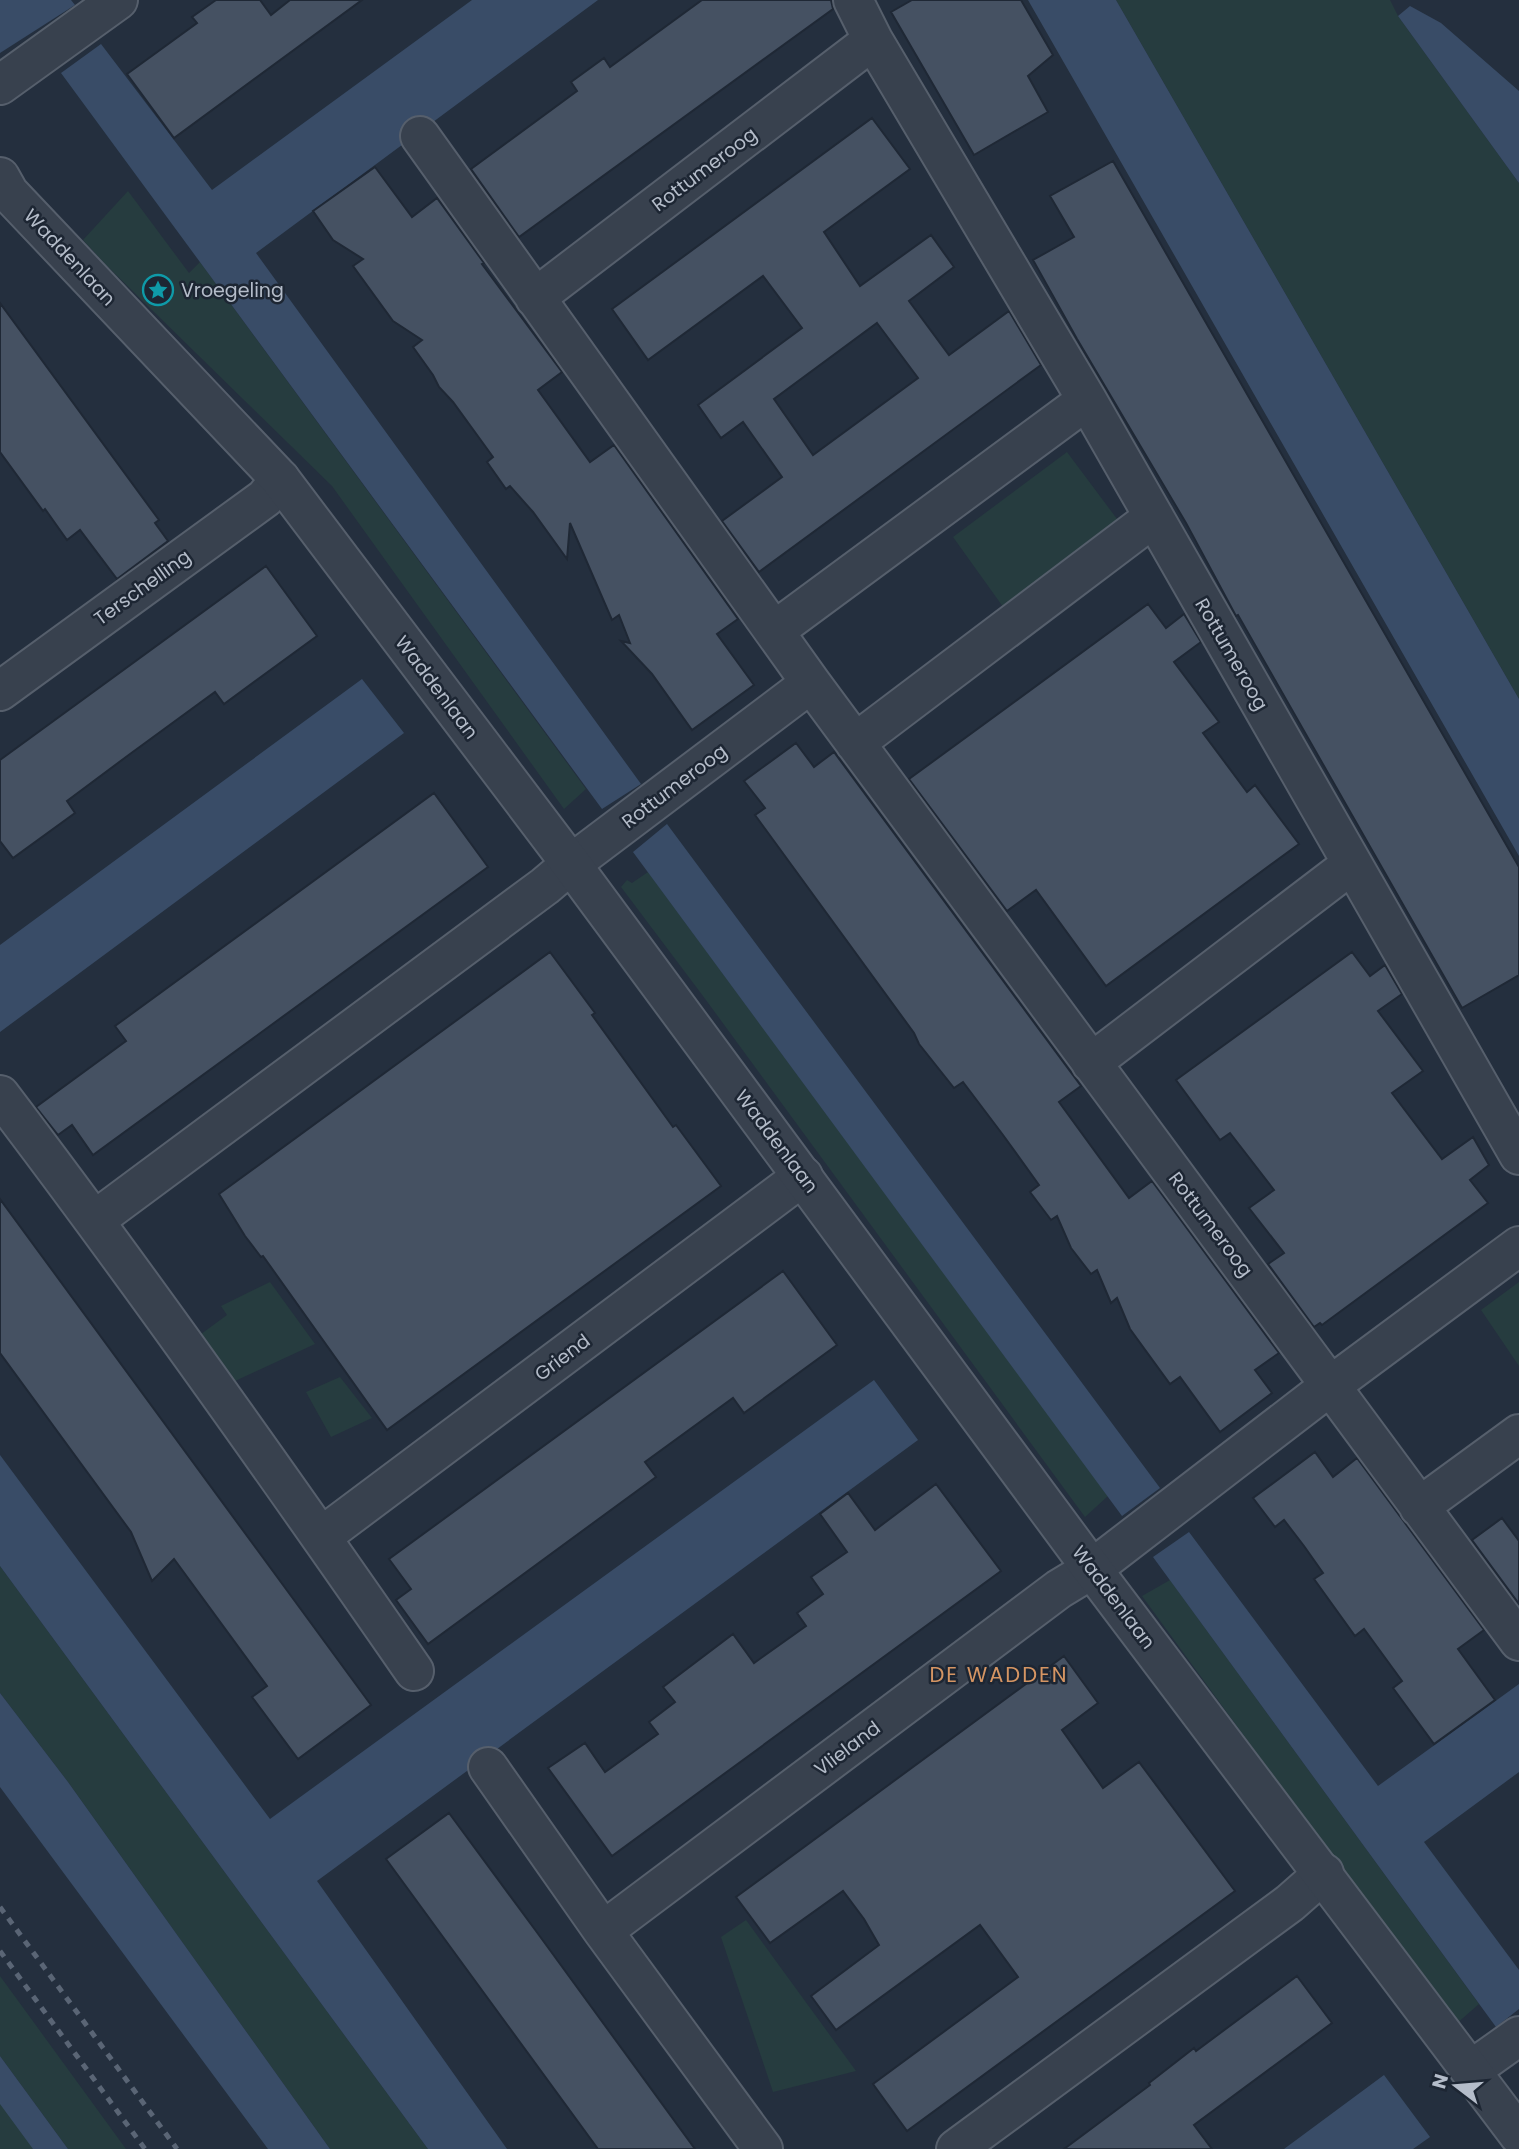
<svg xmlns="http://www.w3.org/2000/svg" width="1519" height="2149" font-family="Poppins,sans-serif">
	<rect width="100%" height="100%" fill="#242f3e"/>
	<path fill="#263c3f" d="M 1116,0 L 1390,0 L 1398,16 L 1519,183 L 1519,699 Z
		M 128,191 L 189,273 L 200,262 L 586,789 L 564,809 L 332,486 L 105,264 L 83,240 Z
		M 1067,452 L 1123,527 L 1006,611 L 953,537 Z
		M 648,872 L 1108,1496 L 1085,1517 L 703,996 L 621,887 L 627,880 L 632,883 Z
		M 270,1282 L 315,1344 L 233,1382 L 197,1337 L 227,1315 L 221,1306 Z
		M 1519,1282 L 1519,1366 L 1481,1310 Z
		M 340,1377 L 372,1418 L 331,1437 L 306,1392 Z
		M 0,1566 L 428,2149 L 330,2149 L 68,1782 L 0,1693 Z
		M 1170,1580 L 1479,2004 L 1455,2025 L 1142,1596 Z
		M 746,1920 L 856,2071 L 773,2092 L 721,1937 Z
		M 0,1976 L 126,2149 L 68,2149 L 0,2056 Z
		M 0,2100 L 36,2149 L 0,2149 Z"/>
	<path fill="#394c67" d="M 0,0 L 71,0 L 75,5 L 0,53 Z
		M 472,0 L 598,0 L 256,253 L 641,784 L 602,809 L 61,73 L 101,44 L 212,190 Z
		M 1028,0 L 1116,0 L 1519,699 L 1519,856 Z
		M 1410,6 L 1441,23 L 1519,91 L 1519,183 L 1398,16 Z
		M 362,679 L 404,733 L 0,1032 L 0,945 Z
		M 667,824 L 1160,1488 L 1122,1516 L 633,852 Z
		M 874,1380 L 918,1440 L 317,1881 L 507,2149 L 428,2149 L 0,1566 L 0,1455 L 270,1819 Z
		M 1189,1532 L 1378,1786 L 1519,1684 L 1519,1772 L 1424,1842 L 1519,1970 L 1519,2009 L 1496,2027 L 1153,1557 Z
		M 0,1693 L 68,1782 L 330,2149 L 268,2149 L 0,1787 Z
		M 0,2056 L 68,2149 L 33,2149 L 0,2104 Z
		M 1384,2075 L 1430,2137 L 1413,2149 L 1284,2149 Z"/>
	<path fill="#455162" stroke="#1f2835" stroke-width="2" fill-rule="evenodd" d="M 216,0 L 260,0 L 271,15 L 290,0 L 362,0 L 174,138 L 127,74 L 197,23 L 192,17 Z
		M 702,0 L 831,0 L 833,9 L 519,237 L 471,169 L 577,91 L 571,82 L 604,58 L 610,67 Z
		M 912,0 L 1021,0 L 1053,55 L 1028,76 L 1048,112 L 974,155 L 891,12 Z
		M 872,118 L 910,169 L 824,232 L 860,286 L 931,235 L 954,267 L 909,301 L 949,355 L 1009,311 L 1041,365 L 759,572 L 722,521 L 782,477 L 743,422 L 721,438 L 698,405 L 802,328 L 763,276 L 648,360 L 612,309 ZM 877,323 L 918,378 L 813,455 L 774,399 Z
		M 1113,161 L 1519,867 L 1519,975 L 1462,1008 L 1255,645 L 1238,615 L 1236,616 L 1186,523 L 1077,339 L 1033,260 L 1074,237 L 1050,196 Z
		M 375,167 L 412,217 L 437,198 L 484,263 L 482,264 L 562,372 L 538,390 L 590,462 L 614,445 L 738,619 L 717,634 L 754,685 L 692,730 L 652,674 L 621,641 L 630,643 L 619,615 L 612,620 L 570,523 L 567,559 L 533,512 L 510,486 L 506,489 L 487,462 L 493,457 L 453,402 L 439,387 L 433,375 L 413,347 L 422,340 L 393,321 L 353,266 L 363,259 L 333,240 L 313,211 Z
		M 0,303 L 159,520 L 155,523 L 168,541 L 117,579 L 80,530 L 67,540 L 45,509 L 43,511 L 0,452 Z
		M 266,566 L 317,636 L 224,704 L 215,692 L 130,754 L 67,801 L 75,813 L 13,858 L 0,841 L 0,760 Z
		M 1148,604 L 1166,628 L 1184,614 L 1201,642 L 1174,662 L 1219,722 L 1203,733 L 1247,792 L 1255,785 L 1299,844 L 1106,986 L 1036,890 L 1007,911 L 909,779 Z
		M 796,743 L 814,767 L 834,752 L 1081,1086 L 1059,1102 L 1129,1198 L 1152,1181 L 1279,1353 L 1255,1370 L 1272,1393 L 1220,1432 L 1180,1377 L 1170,1384 L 1130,1329 L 1117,1298 L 1111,1303 L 1097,1270 L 1091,1274 L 1071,1248 L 1057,1216 L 1051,1220 L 1030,1192 L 1039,1185 L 1003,1135 L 963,1082 L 954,1088 L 919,1044 L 914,1033 L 755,815 L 765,808 L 744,781 Z
		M 434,793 L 488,867 L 93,1155 L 72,1125 L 58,1135 L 36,1107 L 126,1041 L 115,1026 Z
		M 550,952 L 595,1013 L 592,1015 L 673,1127 L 676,1125 L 721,1186 L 387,1430 L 263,1256 L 261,1257 L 245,1236 L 219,1194 Z
		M 1352,952 L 1370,976 L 1385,965 L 1402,994 L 1378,1011 L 1423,1071 L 1392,1093 L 1442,1159 L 1473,1137 L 1489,1165 L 1470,1180 L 1488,1203 L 1322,1325 L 1320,1323 L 1314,1327 L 1268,1264 L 1284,1253 L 1249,1208 L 1274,1190 L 1230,1133 L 1220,1140 L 1176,1080 Z
		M 0,1199 L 371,1705 L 298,1759 L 252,1697 L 267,1686 L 174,1559 L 152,1581 L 131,1532 L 0,1353 Z
		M 783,1271 L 837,1345 L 744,1413 L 733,1398 L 645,1462 L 656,1477 L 428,1644 L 396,1600 L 411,1589 L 389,1559 Z
		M 1315,1452 L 1333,1477 L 1357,1458 L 1484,1630 L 1458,1649 L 1495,1700 L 1434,1744 L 1393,1688 L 1402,1681 L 1364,1629 L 1355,1636 L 1314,1579 L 1323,1573 L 1304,1546 L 1284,1520 L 1275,1527 L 1253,1498 Z
		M 936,1484 L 1001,1571 L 612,1856 L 548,1768 L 585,1743 L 605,1772 L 658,1734 L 649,1722 L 675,1702 L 663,1687 L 733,1634 L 754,1663 L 806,1626 L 797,1613 L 823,1594 L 811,1577 L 847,1552 L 820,1514 L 848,1493 L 875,1530 Z
		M 1502,1518 L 1519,1541 L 1519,1604 L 1472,1540 Z
		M 1064,1656 L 1098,1703 L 1062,1730 L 1103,1788 L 1139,1762 L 1235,1891 L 907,2131 L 873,2084 L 1018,1977 L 980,1925 L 836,2030 L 811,1996 L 879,1945 L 864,1919 L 843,1891 L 770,1943 L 736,1897 Z
		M 449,1813 L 536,1931 L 695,2149 L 598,2149 L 386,1859 Z
		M 1297,1976 L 1332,2023 L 1194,2125 L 1212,2149 L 1064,2149 L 1150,2085 L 1149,2083 L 1194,2048 L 1196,2051 Z"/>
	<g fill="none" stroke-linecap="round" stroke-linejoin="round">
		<g stroke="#565f6c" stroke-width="42">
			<path id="minor" d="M 853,0 L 873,40 L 1087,400 L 1519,1155
				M 0,85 L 118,0
				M 535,298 L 873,40
				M 774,631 L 1087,400
				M 811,683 L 1519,1641
				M 0,691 L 265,498 L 280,479
				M 855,743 L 1154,517
				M 1091,1063 L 1352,864
				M 0,1095 C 143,1283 279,1476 414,1671
				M 95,1220 L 545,886 L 571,864 L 811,683 L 420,136
				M 1419,1507 L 1519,1434
				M 321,1537 L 803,1176
				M 488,1767 L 603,1931 L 763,2149
				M 603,1931 L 1059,1589 L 1092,1569 L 1330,1386 L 1519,1246
				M 1471,2070 L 1519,2036
				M 956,2149 L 1290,1903 L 1324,1873"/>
		</g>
		<g stroke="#565f6c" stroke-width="42">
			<path id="tertiary" d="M 0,177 L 9,193 L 280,479 L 571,864 L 1092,1569 L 1519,2135"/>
		</g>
		<use href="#minor" stroke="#38414e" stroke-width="38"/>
		<use href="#tertiary" stroke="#38414e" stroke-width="38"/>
		<path stroke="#5a6575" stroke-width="5" stroke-dasharray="7 7" stroke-linecap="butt" d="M 0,1907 L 177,2149
			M 0,1951 L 145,2149"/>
	</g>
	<defs>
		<g id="sight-ring" transform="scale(1.575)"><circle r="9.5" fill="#1d2633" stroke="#0f9aa8" stroke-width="1.5"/><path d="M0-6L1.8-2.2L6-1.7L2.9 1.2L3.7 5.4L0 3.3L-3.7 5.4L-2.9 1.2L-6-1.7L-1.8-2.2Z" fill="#0f9aa8"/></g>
	</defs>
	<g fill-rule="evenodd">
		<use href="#sight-ring" x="158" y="290"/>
	</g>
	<g text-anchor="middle" stroke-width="5" stroke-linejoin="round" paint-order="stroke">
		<g font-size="19" fill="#b4bcc9" stroke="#1d2633">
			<text transform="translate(704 169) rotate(-37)" y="7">Rottumeroog</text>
			<text transform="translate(70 257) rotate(47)" y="7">Waddenlaan</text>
			<text transform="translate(142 587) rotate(-36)" y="7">Terschelling</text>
			<text transform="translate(1232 654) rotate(60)" y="7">Rottumeroog</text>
			<text transform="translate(437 687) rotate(53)" y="7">Waddenlaan</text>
			<text transform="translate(674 786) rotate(-37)" y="7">Rottumeroog</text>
			<text transform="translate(777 1141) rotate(53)" y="7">Waddenlaan</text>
			<text transform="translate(1211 1224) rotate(53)" y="7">Rottumeroog</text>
			<text transform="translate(562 1357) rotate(-37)" y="7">Griend</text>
			<text transform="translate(1114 1597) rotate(53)" y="7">Waddenlaan</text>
			<text transform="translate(847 1748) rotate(-37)" y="7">Vlieland</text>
		</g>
		<g font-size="19" fill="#b4bcc9" stroke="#1d2633" text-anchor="start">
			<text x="181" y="297">Vroegeling</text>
		</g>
		<g font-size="21" letter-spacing="2" fill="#d59563" stroke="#1d2633">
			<text x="999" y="1682">DE WADDEN</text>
		</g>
	</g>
	<g transform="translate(1456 2086) rotate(286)" stroke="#1d2633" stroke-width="5" paint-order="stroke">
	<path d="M0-5L12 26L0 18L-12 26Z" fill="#b4bcc9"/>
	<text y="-10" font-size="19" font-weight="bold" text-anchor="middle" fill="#b4bcc9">N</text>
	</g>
</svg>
